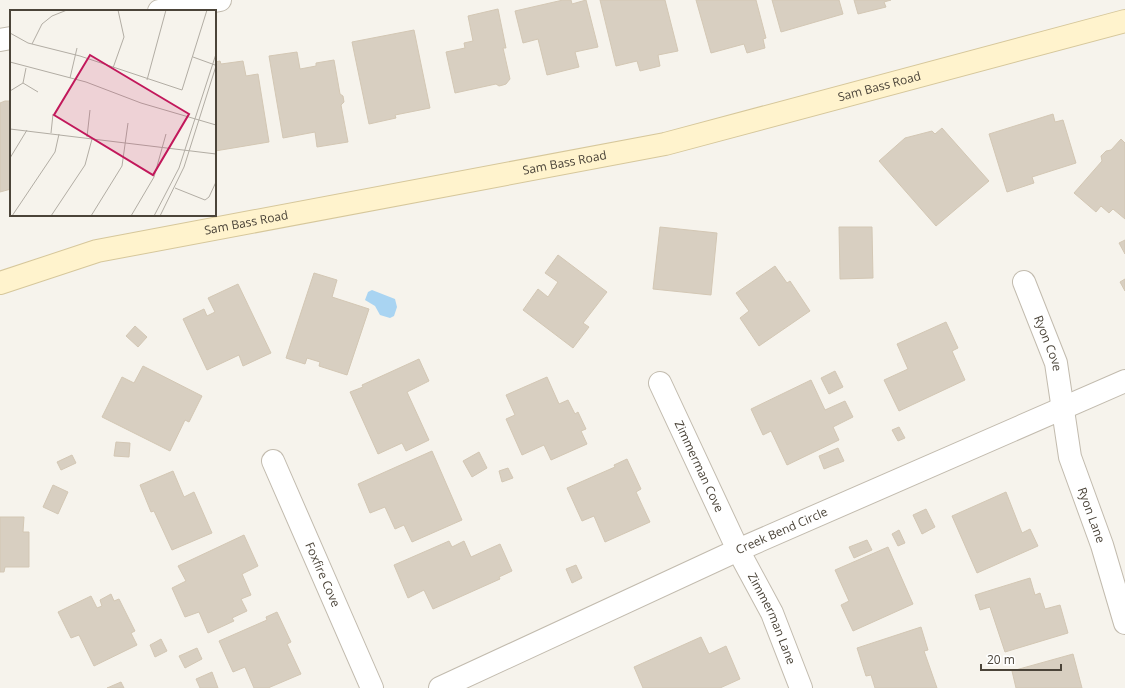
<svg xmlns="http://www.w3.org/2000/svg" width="1125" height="688" font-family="'Open Sans',sans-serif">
	<rect width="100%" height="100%" fill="#f6f3ec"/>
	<path fill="#a9d4f2" d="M 372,290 L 395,299 L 397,307 L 394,316 L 390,318 L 380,315 L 375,306 L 365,300 L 368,292 Z"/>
	<path fill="#d8cfc1" stroke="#d3c7b4" d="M 563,0 L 571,0 L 572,4 L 586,0 L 598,47 L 575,52 L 579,67 L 547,75 L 538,39 L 523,43 L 515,11 Z
		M 600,0 L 665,0 L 678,51 L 658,55 L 660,66 L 640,71 L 637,61 L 616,66 Z
		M 696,0 L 756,0 L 766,38 L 763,39 L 765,48 L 747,53 L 744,44 L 711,53 Z
		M 772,0 L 839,0 L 843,14 L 781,32 Z
		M 854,0 L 891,0 L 884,2 L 886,7 L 858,14 Z
		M 498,9 L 506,48 L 503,48 L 510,79 L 506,84 L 503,85 L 499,86 L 496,84 L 455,93 L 446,52 L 465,48 L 464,43 L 473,41 L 468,16 Z
		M 414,30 L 430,108 L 395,115 L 396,118 L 369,124 L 352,42 Z
		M 297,52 L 300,69 L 316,66 L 316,63 L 334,60 L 340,94 L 343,96 L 344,102 L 341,105 L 348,142 L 317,147 L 315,132 L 283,138 L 269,56 Z
		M 220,61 L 221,64 L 243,61 L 246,76 L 258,74 L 269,142 L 215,151 L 215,62 Z
		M 5,101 L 11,101 L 11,189 L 0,192 L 0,103 Z
		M 1053,114 L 1055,122 L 1063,120 L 1076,163 L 1032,177 L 1034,183 L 1007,192 L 989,134 Z
		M 942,128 L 989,181 L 936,226 L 879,161 L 905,138 L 932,131 L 935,134 Z
		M 1121,139 L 1125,143 L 1125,219 L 1113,209 L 1109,213 L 1101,206 L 1096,212 L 1074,193 L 1102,161 L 1101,156 L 1106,151 L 1111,150 Z
		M 660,227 L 717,233 L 711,295 L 653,289 Z
		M 839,227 L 872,227 L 873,278 L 840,279 Z
		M 1125,240 L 1125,254 L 1119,243 Z
		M 558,255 L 607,292 L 583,323 L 589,327 L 573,348 L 523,310 L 538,289 L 548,297 L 558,282 L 545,273 Z
		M 775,266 L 787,283 L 790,281 L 810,311 L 759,346 L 740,318 L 749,311 L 736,293 Z
		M 314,273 L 337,280 L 332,297 L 369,309 L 347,375 L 319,366 L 320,362 L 307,358 L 305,364 L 286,358 Z
		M 1125,279 L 1125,291 L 1120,282 Z
		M 238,284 L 271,353 L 243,366 L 239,355 L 207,370 L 183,319 L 204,309 L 207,316 L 215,312 L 208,298 Z
		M 946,322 L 958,348 L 952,351 L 965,380 L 899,411 L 884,380 L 908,369 L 897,344 Z
		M 135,326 L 147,337 L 138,347 L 126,336 Z
		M 419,359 L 429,381 L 407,392 L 429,440 L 406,451 L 402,443 L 378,454 L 350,392 L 363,387 L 362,385 Z
		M 143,366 L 202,396 L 189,422 L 185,420 L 170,451 L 102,417 L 122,377 L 134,383 Z
		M 835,371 L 843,387 L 829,394 L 821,378 Z
		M 547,377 L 559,404 L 568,400 L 575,414 L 578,412 L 586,429 L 581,431 L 587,444 L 551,460 L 544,445 L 522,455 L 506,419 L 515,415 L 506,395 Z
		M 811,380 L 825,410 L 845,401 L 853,417 L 833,427 L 839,440 L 787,465 L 771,431 L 763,435 L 751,409 Z
		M 899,427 L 905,438 L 898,441 L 892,430 Z
		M 116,442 L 130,443 L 129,457 L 114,456 Z
		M 838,448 L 844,461 L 824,469 L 819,456 Z
		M 432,451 L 462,520 L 412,542 L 404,525 L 395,529 L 385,507 L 370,513 L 358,484 Z
		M 479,452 L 487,468 L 472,477 L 463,461 Z
		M 72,455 L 76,463 L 61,470 L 57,462 Z
		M 627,459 L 641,489 L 636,492 L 650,522 L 605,542 L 594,516 L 582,521 L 567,488 L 615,467 L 614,465 Z
		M 508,468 L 513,478 L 502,482 L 499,471 Z
		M 173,471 L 184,497 L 194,492 L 212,533 L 172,550 L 154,511 L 151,512 L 140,485 Z
		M 53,485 L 68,492 L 58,514 L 43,507 Z
		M 1006,492 L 1022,533 L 1030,529 L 1038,546 L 977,573 L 952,516 Z
		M 926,509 L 935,527 L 922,534 L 913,515 Z
		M 0,517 L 24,517 L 23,532 L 29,532 L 29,567 L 5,567 L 4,572 L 0,572 Z
		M 899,530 L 905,543 L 898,546 L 892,534 Z
		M 244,535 L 258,566 L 242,574 L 251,595 L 241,599 L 247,611 L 232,618 L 234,621 L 208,633 L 199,612 L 185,617 L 172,588 L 186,581 L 178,566 Z
		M 867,540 L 872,550 L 854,558 L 849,547 Z
		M 449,541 L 452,547 L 464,541 L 471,557 L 500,544 L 512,571 L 499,577 L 500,579 L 433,609 L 424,590 L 408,598 L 394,565 Z
		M 888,547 L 913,604 L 853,631 L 841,605 L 849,601 L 835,570 Z
		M 576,565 L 582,578 L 572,583 L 566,569 Z
		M 1030,578 L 1035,595 L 1040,593 L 1045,609 L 1060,605 L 1068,633 L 1005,652 L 990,607 L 980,610 L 975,595 Z
		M 111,594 L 114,601 L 119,599 L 135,631 L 131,633 L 137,645 L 94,666 L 79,635 L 71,638 L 58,612 L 91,596 L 97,608 L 102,606 L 100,600 Z
		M 277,612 L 291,642 L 287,644 L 301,674 L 268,688 L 254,688 L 245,667 L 233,672 L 219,641 L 267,620 L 266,617 Z
		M 921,627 L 928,650 L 924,651 L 937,688 L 875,688 L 871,675 L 866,676 L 857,648 Z
		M 701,637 L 709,654 L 726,646 L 740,679 L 720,688 L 643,688 L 634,667 Z
		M 161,639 L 167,651 L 155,657 L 150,645 Z
		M 197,648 L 202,659 L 185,668 L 179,656 Z
		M 1073,654 L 1082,688 L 1016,688 L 1012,671 Z
		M 212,672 L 218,688 L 200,688 L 196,679 Z
		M 121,682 L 124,688 L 107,688 Z"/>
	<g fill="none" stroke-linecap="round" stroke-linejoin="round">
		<g stroke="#c2bbae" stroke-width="24">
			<g id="street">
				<path d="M 159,11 L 220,0"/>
				<path d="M 0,40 L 11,38"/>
				<path id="s1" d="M 1024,282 L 1056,363 L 1070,457 L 1102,545 L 1125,623"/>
				<path id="s2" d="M 660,383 L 738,550 L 772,613 L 801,688"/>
				<path id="s3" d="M 273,461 L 372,688"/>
				<path id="s4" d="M 440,688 L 738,550 L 1125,381"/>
			</g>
		</g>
		<g stroke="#d6c79b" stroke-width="24">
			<g id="secondary">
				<path id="s5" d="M 0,283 L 97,251 L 665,144 L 1125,21"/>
			</g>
		</g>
		<use href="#street" stroke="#fff" stroke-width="22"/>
		<use href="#secondary" stroke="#fff3cd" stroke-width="22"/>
	</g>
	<g text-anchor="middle" stroke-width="3.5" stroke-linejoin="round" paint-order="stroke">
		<g font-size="12" fill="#4b4439" stroke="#fff">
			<text dy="4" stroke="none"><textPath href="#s5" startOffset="902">Sam Bass Road</textPath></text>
			<text dy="4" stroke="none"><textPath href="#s5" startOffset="578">Sam Bass Road</textPath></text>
			<text dy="4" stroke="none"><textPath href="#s5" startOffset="254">Sam Bass Road</textPath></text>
			<text dy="4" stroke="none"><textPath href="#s1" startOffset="66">Ryon Cove</textPath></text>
			<text dy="4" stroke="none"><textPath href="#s2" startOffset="92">Zimmerman Cove</textPath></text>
			<text dy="4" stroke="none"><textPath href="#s1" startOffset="244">Ryon Lane</textPath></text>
			<text dy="4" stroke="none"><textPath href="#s4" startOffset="376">Creek Bend Circle</textPath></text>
			<text dy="4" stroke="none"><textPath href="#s3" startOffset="124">Foxfire Cove</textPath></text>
			<text dy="4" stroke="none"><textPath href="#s2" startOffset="261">Zimmerman Lane</textPath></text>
		</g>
	</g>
	<g transform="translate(10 10)">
		<rect width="206" height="206" fill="#f6f3ec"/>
		<path fill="none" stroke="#b2ada4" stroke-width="1" d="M 89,0 L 102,0M 0,23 L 18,33 L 70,46 L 172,80 L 197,0M 22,34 L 32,14 L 42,6 L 57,0M 183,47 L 205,55M 0,52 L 76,72 L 131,93 L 206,115M 103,58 L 114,27 L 108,0M 60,68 L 67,38M 137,70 L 156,0M 13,73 L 28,82M 0,81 L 13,73 L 16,58M 0,119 L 206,144M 41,123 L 43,104M 77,127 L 80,100M 0,148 L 17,120M 165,178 L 195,190 L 199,187 L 206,172M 2,206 L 45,142 L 49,124M 41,206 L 75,155 L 82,129M 81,206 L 112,156 L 118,113M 121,206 L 144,167 L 156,124M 144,206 L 169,158 L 206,44M 150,206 L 174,157 L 206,56"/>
		<path fill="#c2185b" fill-opacity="0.15" stroke="#c2185b" stroke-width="2" d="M 80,45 L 179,104 L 143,165 L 44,105 Z"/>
		<rect width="206" height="206" fill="none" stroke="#4b4439" stroke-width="2"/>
	</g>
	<path d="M981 664v6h80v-6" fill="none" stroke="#4b4439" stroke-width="2"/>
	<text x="987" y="664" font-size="12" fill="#4b4439" stroke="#ffffff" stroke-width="3" paint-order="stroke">20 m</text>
</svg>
